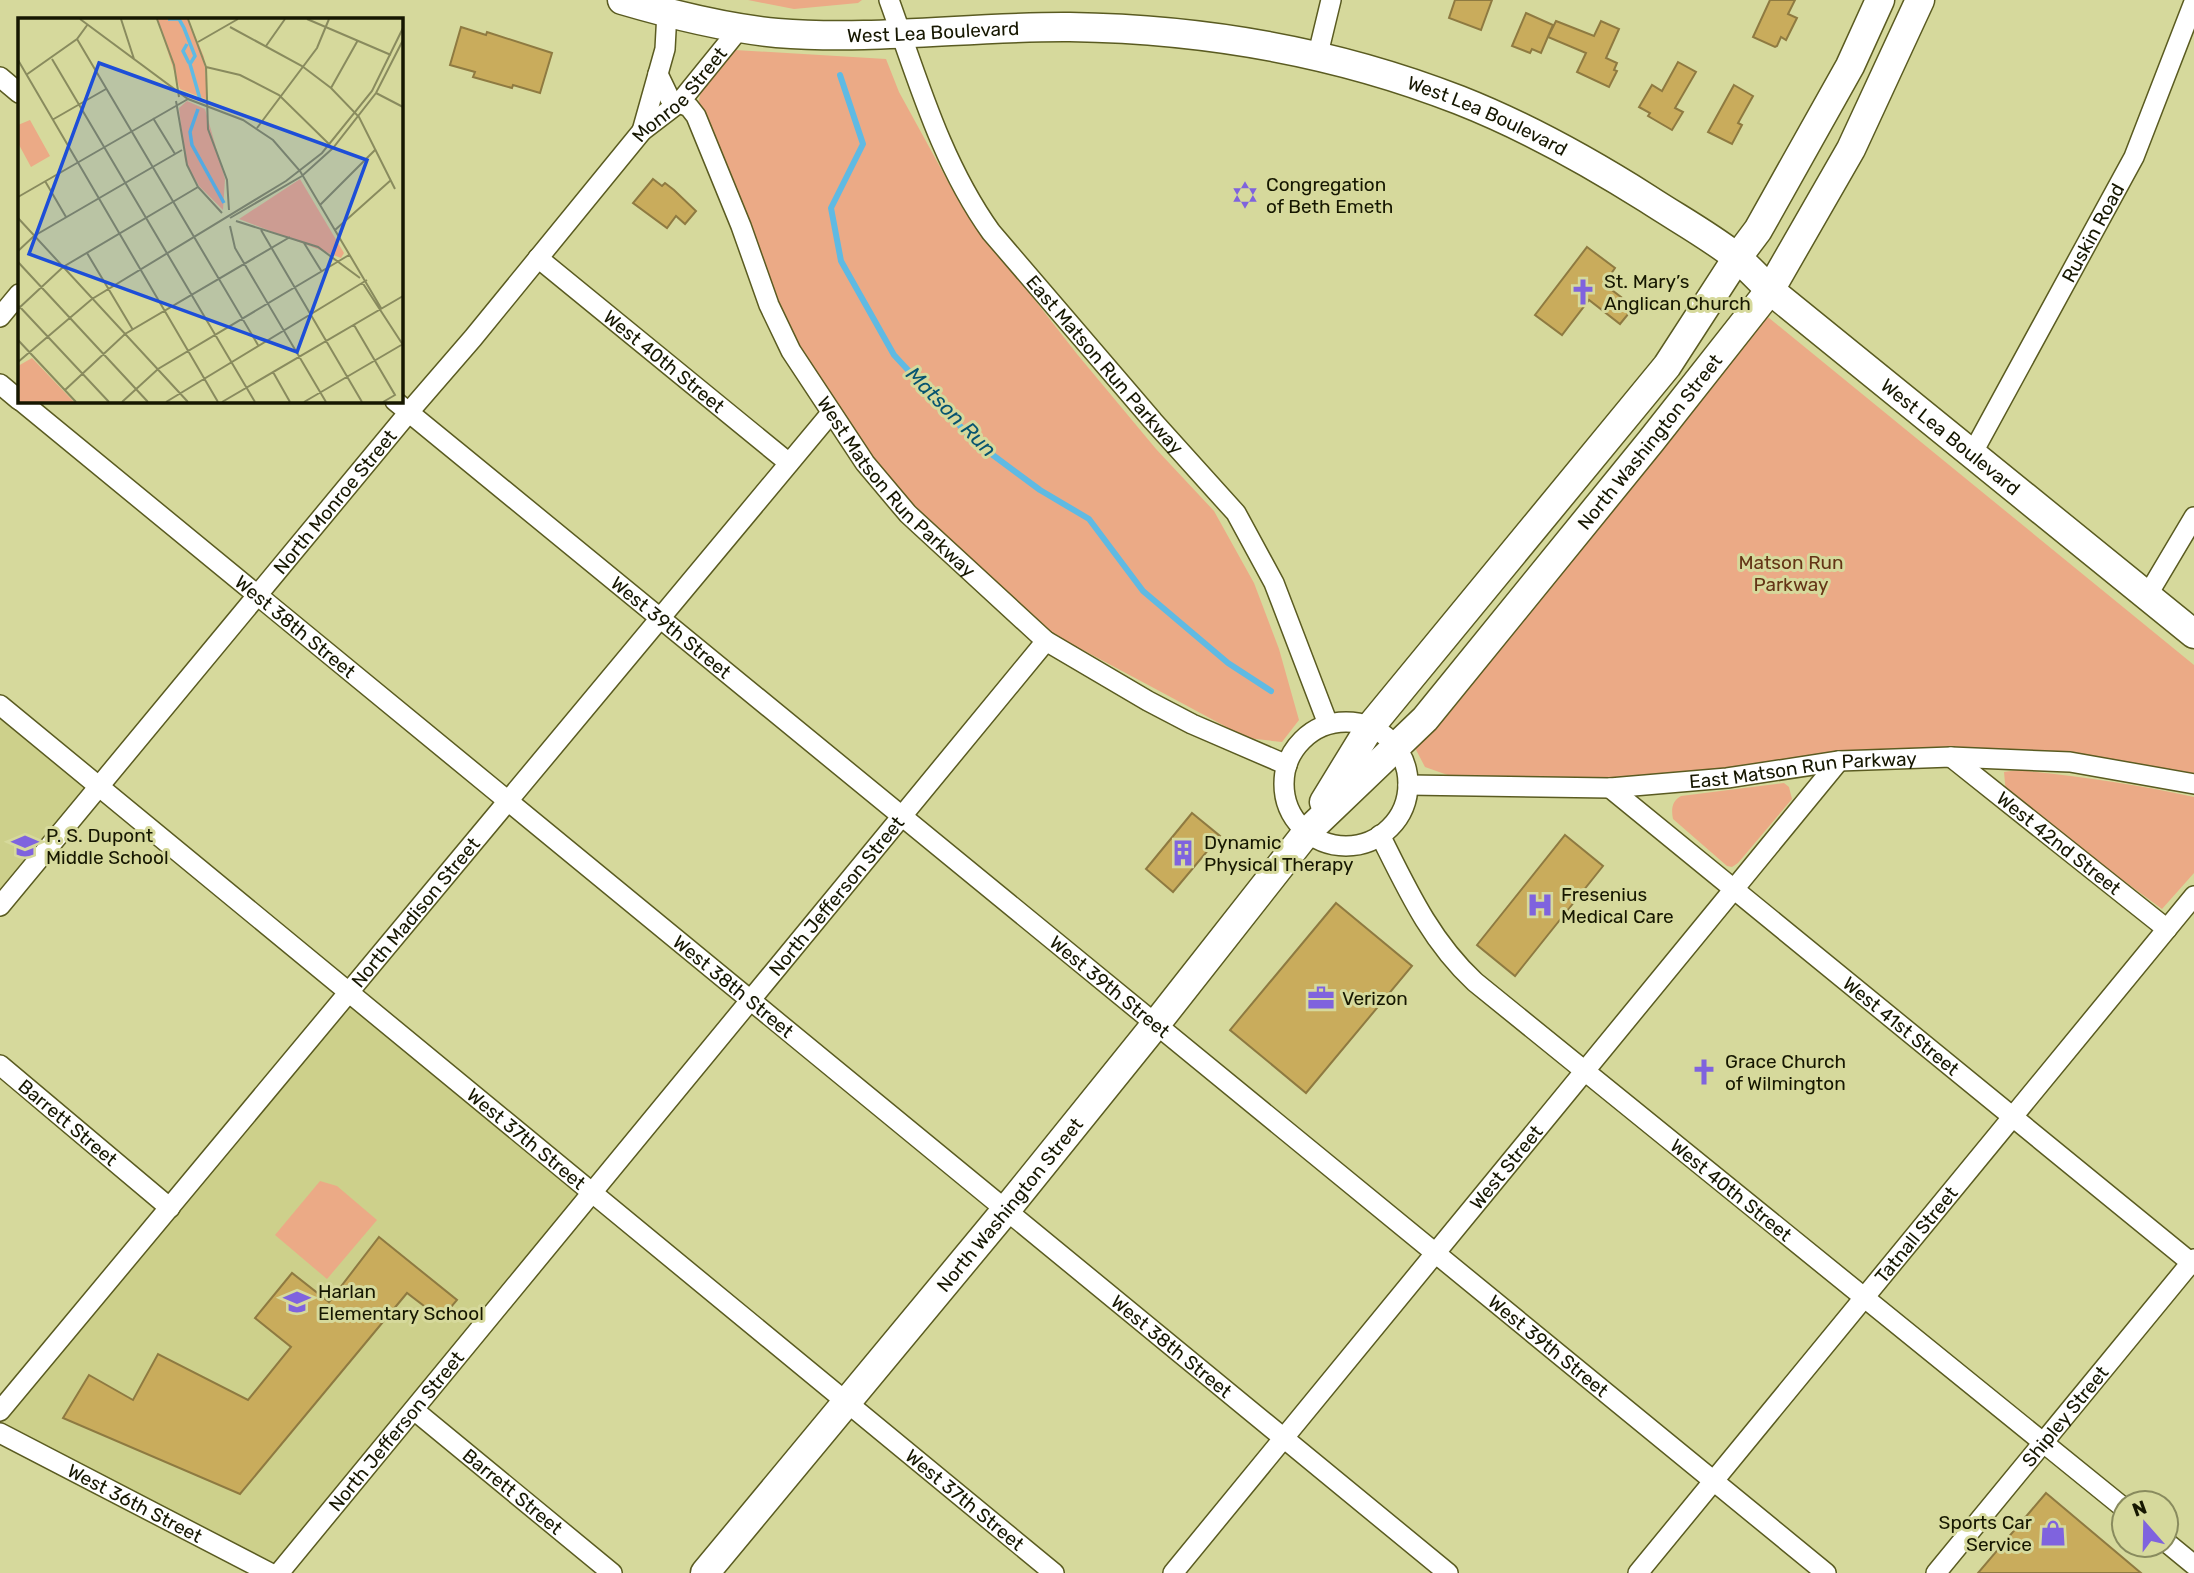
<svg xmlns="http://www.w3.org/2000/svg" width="2194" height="1573" font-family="Rubik,sans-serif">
	<rect width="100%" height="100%" fill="#d6d99c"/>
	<path fill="#cdd08b" d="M 0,705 L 99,787 L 0,906 Z
		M 349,992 L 592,1193 L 279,1573 L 0,1433 L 0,1411 Z"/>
	<path fill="#ebaa86" d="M 748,0 L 862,0 L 858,3 L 794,9 Z
		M 735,50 L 886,59 L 899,92 L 962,207 L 1077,354 L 1156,449 L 1214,511 L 1254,583 L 1279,649 L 1299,720 L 1282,742 L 1247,738 L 1053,634 L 883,484 L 800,365 L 696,116 L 701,90 Z
		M 1763,313 L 2194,665 L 2194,774 L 2081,755 L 1992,750 L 1850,750 L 1734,768 L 1589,780 L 1459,779 L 1425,767 L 1413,744 Z
		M 2018,770 C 2077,776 2136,784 2194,797 L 2194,873 L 2162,909 L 2006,794 L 2004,772 Z
		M 1784,783 L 1789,787 L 1792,799 L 1738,863 L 1732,867 L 1727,866 L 1673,819 C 1671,809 1672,801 1681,796 Z
		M 320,1181 L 337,1186 L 377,1220 L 327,1279 L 275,1235 Z"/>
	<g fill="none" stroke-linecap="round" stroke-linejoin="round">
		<path stroke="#5fbae3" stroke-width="6" d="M 840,75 L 863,144 L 831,208 L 841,261 L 894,355 L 974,441 L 1040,490 L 1089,519 L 1143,591 L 1228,663 L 1271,691"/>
	</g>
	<path fill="#c9ac5c" stroke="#8e7a41" stroke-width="2" d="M 1455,0 L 1492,0 L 1481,30 L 1449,18 Z
		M 1770,0 L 1795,0 L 1788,14 L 1797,18 L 1786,40 L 1781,37 L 1777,46 L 1775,47 L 1753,37 Z
		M 1526,13 L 1553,25 L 1541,53 L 1532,49 L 1530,53 L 1512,46 Z
		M 1556,21 L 1594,36 L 1601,21 L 1619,29 L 1606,58 L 1617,63 L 1614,70 L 1617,71 L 1609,87 L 1577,72 L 1586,53 L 1548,37 Z
		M 461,27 L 486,35 L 487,32 L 552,53 L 540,93 L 513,85 L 512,88 L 473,77 L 475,72 L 450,65 Z
		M 1678,62 L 1696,72 L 1675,108 L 1683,112 L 1672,130 L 1648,116 L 1650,113 L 1639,107 L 1652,85 L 1662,91 Z
		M 1734,85 L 1753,96 L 1738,123 L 1742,125 L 1732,144 L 1708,132 Z
		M 653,179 L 662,186 L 665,183 L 674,190 L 696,211 L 685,224 L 676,216 L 667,228 L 633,203 Z
		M 1587,247 L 1615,268 L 1604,284 L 1634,307 L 1620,324 L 1589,300 L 1562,335 L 1535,315 Z
		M 1192,813 L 1220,836 L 1173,892 L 1146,869 Z
		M 1565,835 L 1603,866 L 1515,976 L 1477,945 Z
		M 1336,903 L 1412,966 L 1306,1093 L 1230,1030 Z
		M 379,1237 L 457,1300 L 441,1319 L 407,1293 L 240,1494 L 63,1418 L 89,1375 L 133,1400 L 158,1354 L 248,1400 L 291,1347 L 255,1318 L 292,1273 L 329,1302 Z
		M 2046,1493 L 2141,1573 L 1978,1573 Z"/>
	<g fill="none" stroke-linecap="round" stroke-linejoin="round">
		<g stroke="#5a5b21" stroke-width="22">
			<g id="street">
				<path id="s1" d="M 889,0 C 918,80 941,162 991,232 L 1153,421 L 1236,513 L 1274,583 L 1328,724"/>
				<path d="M 1317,58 L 1331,0"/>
				<path id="s2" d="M 658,74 L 670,99 L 689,107 L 696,116 L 741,226 L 769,305 L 791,351 L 865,463 L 908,514 L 1046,641 L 1148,701 L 1192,724 L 1287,765"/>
				<path d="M 0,77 L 19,93"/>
				<path d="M 642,131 L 665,49 L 667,12"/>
				<path id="s3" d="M 538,258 L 789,463"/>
				<path d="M 0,317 L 19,294"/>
				<path d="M 0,384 L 19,400"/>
				<path id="s4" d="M 21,401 L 1448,1573"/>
				<path id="s5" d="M 395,401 L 1826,1573"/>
				<path id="s6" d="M 1972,454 L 2134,157 L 2194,2"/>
				<path d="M 2147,596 L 2194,517"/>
				<path id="s7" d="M 0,705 L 1054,1573"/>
				<circle cx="1346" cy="784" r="62"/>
				<path id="s8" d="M 1951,757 L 2167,929"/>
				<path id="s9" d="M 1408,785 L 1610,788 L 1727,778 L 1839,761 L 1951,757 L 2070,762 L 2194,784"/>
				<path id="s10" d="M 1610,788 L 2194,1265"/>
				<path id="s11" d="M 1380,835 C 1407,889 1430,940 1475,982 L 2124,1508"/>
				<path id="s12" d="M 0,906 L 409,412 L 473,338 L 642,131 L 680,102 L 740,28"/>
				<path id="s13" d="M 0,1065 L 170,1208"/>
				<path id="s14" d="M 414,1410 L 612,1573"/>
				<path id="s15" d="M 0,1411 L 831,413"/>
				<path id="s16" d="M 0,1433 L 270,1573"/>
				<path d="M 2166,1542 L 2194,1565"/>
				<path id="s17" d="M 279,1573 L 1046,641"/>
				<path id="s18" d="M 1173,1573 L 1839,761"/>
				<path id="s19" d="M 1638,1573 L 2194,896"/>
				<path id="s20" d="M 1936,1573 L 2194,1259"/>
			</g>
		</g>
		<g stroke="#5a5b21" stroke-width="31">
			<g id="secondary">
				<path id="s21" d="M 622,0 C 673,15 725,28 777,33 C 875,41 973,26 1070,27 C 1202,29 1336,52 1459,100 C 1525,126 1588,161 1648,199 C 1677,218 1708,235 1735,256 C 1747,266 1758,278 1770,290 L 2194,634"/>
				<path d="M 1324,802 L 1370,727 L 1667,366 L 1737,258 L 1758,230 L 1850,66 L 1880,0"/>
				<path id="s22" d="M 705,1573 L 1006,1210 L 1156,1024 L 1307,832 L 1425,719 L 1651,441 L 1770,290 L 1851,149 L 1920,0"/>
			</g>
		</g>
		<use href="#street" stroke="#fff" stroke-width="19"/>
		<use href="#secondary" stroke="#fff" stroke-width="28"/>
	</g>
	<defs>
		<g id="synagogue-bare" transform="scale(2.1)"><path d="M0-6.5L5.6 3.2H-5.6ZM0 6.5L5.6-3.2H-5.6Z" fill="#7f63de" stroke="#d6d99c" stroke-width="2.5" paint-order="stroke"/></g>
		<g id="church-bare" transform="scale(2.1)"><path d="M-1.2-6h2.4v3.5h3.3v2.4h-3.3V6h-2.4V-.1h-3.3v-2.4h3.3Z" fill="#7f63de" stroke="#d6d99c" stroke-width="2.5" paint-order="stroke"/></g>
		<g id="school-bare" transform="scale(2.1)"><path d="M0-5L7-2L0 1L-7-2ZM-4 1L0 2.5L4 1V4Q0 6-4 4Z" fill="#7f63de" stroke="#d6d99c" stroke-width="2.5" paint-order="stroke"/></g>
		<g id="building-bare" transform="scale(2.1)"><path d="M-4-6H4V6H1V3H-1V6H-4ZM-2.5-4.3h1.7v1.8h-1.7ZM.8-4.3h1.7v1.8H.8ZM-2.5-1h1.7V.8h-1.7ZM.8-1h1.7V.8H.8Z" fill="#7f63de" stroke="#d6d99c" stroke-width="2.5" paint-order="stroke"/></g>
		<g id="hospital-bare" transform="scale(2.1)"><path d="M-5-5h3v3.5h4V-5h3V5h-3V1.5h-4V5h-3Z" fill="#7f63de" stroke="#d6d99c" stroke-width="2.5" paint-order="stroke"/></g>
		<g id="office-bare" transform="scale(2.1)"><path d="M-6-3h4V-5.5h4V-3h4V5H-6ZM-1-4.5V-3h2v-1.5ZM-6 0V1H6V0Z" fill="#7f63de" stroke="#d6d99c" stroke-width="2.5" paint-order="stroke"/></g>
		<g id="shop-bare" transform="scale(2.1)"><path d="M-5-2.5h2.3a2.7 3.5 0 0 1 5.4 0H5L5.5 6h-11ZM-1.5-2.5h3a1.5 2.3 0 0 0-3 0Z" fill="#7f63de" stroke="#d6d99c" stroke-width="2.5" paint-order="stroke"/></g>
	</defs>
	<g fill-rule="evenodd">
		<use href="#synagogue-bare" x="1245" y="195"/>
		<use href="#church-bare" x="1583" y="292"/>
		<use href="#school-bare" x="25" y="846"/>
		<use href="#building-bare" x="1183" y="853"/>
		<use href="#hospital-bare" x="1540" y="905"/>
		<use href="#office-bare" x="1321" y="998"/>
		<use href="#church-bare" x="1704" y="1072"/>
		<use href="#school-bare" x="297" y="1302"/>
		<use href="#shop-bare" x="2053" y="1533"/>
	</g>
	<g text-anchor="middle" stroke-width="6" stroke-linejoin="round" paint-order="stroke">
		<g font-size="19" fill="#161701" stroke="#d6d99c">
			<text dy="7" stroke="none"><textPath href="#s21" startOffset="315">West Lea Boulevard</textPath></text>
			<text dy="7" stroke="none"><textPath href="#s12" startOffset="1059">Monroe Street</textPath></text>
			<text dy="7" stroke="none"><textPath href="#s21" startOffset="882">West Lea Boulevard</textPath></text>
			<text dy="7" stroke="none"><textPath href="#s6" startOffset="252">Ruskin Road</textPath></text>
			<text dy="7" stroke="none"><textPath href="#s3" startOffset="163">West 40th Street</textPath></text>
			<text dy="7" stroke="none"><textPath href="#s1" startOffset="429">East Matson Run Parkway</textPath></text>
			<text dy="7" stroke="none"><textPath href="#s21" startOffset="1449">West Lea Boulevard</textPath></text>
			<text dy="7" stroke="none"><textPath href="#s22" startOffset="1475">North Washington Street</textPath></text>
			<text dy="7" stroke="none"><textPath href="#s2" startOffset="486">West Matson Run Parkway</textPath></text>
			<text dy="7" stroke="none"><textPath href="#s12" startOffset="525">North Monroe Street</textPath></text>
			<text dy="7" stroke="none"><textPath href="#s4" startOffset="355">West 38th Street</textPath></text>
			<text dy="7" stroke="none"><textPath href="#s5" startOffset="357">West 39th Street</textPath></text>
			<text dy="7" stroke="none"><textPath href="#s9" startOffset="396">East Matson Run Parkway</textPath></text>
			<text dy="7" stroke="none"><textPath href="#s8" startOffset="138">West 42nd Street</textPath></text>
			<text dy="7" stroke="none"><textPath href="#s17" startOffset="877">North Jefferson Street</textPath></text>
			<text dy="7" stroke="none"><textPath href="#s15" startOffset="649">North Madison Street</textPath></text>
			<text dy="7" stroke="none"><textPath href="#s4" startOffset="922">West 38th Street</textPath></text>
			<text dy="7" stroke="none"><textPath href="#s5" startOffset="924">West 39th Street</textPath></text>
			<text dy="7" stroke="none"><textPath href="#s10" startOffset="376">West 41st Street</textPath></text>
			<text dy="7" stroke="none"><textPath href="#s13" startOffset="89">Barrett Street</textPath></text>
			<text dy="7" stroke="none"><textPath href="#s7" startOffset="682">West 37th Street</textPath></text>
			<text dy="7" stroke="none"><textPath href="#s18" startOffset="525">West Street</textPath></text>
			<text dy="7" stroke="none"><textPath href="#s11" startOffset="506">West 40th Street</textPath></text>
			<text dy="7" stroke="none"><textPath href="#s22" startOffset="478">North Washington Street</textPath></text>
			<text dy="7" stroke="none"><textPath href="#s19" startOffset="438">Tatnall Street</textPath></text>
			<text dy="7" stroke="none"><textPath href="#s5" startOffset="1491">West 39th Street</textPath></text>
			<text dy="7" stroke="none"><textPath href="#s4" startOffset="1489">West 38th Street</textPath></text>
			<text dy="7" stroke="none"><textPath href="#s20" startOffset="203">Shipley Street</textPath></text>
			<text dy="7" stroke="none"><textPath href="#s17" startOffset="184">North Jefferson Street</textPath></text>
			<text dy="7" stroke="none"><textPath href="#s14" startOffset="128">Barrett Street</textPath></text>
			<text dy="7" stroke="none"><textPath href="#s7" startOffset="1250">West 37th Street</textPath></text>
			<text dy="7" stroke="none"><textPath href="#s16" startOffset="152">West 36th Street</textPath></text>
		</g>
		<g font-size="19" fill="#161701" stroke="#d6d99c" text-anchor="start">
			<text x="1266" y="191">Congregation<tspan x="1266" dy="22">of Beth Emeth</tspan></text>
			<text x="1604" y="288">St. Mary’s<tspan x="1604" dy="22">Anglican Church</tspan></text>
			<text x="46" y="842">P. S. Dupont<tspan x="46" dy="22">Middle School</tspan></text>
			<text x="1204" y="849">Dynamic<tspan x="1204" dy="22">Physical Therapy</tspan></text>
			<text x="1561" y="901">Fresenius<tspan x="1561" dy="22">Medical Care</tspan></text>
			<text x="1342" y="1005">Verizon</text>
			<text x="1725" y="1068">Grace Church<tspan x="1725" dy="22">of Wilmington</tspan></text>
			<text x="318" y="1298">Harlan<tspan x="318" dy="22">Elementary School</tspan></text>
			<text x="2032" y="1529" text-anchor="end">Sports Car<tspan x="2032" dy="22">Service</tspan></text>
		</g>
		<g font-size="19" fill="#643416" stroke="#d6d99c">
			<text x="1791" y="569">Matson Run<tspan x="1791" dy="22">Parkway</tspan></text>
		</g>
		<g font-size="21" font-style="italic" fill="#065470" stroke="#d6d99c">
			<text transform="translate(951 412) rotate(45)" y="7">Matson Run</text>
		</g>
	</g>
	<g transform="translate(18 18)">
		<rect width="385" height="385" fill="#d6d99c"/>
		<path d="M 139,1 L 170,1 L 186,39 L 190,82 L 162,71 ZM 169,83 L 187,91 L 207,161 L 205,192 L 181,168 L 167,143 L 161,90 ZM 12,102 L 32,138 L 13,149 L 0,125 L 0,107 ZM 282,161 L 326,235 L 323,240 L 221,201 ZM 14,340 L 56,384 L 0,384 L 0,348 Z" fill="#ebaa86"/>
		<path fill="none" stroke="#5fbae3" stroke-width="3.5" d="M 150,1 L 161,1 L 166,10 L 177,38 L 172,46 L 182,81M 169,26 L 165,33 L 171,45M 180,91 L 172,114 L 174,127 L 206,185"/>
		<path fill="none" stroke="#898b5e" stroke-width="2" d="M 62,1 L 170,81 L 225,102 L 255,122 L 282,153 L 363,290M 103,1 L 116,41M 139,1 L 156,47 L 161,79M 170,1 L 188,49 L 190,111 L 209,162 L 211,192M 289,1 L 373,37M 212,9 L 284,48 L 313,70 L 341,99 L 377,171M 59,21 L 240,327M 180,24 L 220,1M 248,28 L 267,1M 34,41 L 237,384M 0,42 L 200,384M 188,49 L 222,57 L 261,77 L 312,127M 8,57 L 59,21 L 70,6M 313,70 L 340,22M 358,75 L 385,89M 158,83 L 169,147 L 180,169 L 204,195M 135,100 L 157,136M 34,102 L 88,71M 239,110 L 299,30 L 311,1M 27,163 L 48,199M 0,179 L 170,81M 302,187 L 358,131M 0,200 L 170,384M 212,200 L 284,158 L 315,130 L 358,75 L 385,22M 218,203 L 300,229 L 342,260M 212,208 L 217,230 L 308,384M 243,212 L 344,384M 317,212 L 373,162M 286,225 L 304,254M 0,233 L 16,218 L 164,132M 69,235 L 115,312M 0,244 L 130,384M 344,264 L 385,327M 1,288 L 91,384M 0,291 L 45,249 L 180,169M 336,307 L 377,377 L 365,384M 0,322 L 58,384M 0,344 L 74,281 L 268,163 L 304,135 L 354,73 L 385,10M 255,354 L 272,384M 47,372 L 107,316 L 272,219M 104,384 L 140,351 L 331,237M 148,384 L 349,262M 204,384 L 385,278M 286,384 L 385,326"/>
		<path fill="#1d4ed8" fill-opacity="0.15" stroke="#1d4ed8" stroke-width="3.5" d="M 81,45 L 349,142 L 279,334 L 11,236 Z"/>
		<rect width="385" height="385" fill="none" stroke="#161701" stroke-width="3.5"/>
	</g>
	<g transform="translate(2145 1524) rotate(340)"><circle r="33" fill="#d6d99c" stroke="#898b5e" stroke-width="2"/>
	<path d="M0-5L12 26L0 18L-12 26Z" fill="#7f63de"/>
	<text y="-10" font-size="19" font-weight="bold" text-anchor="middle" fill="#161701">N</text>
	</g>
</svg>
